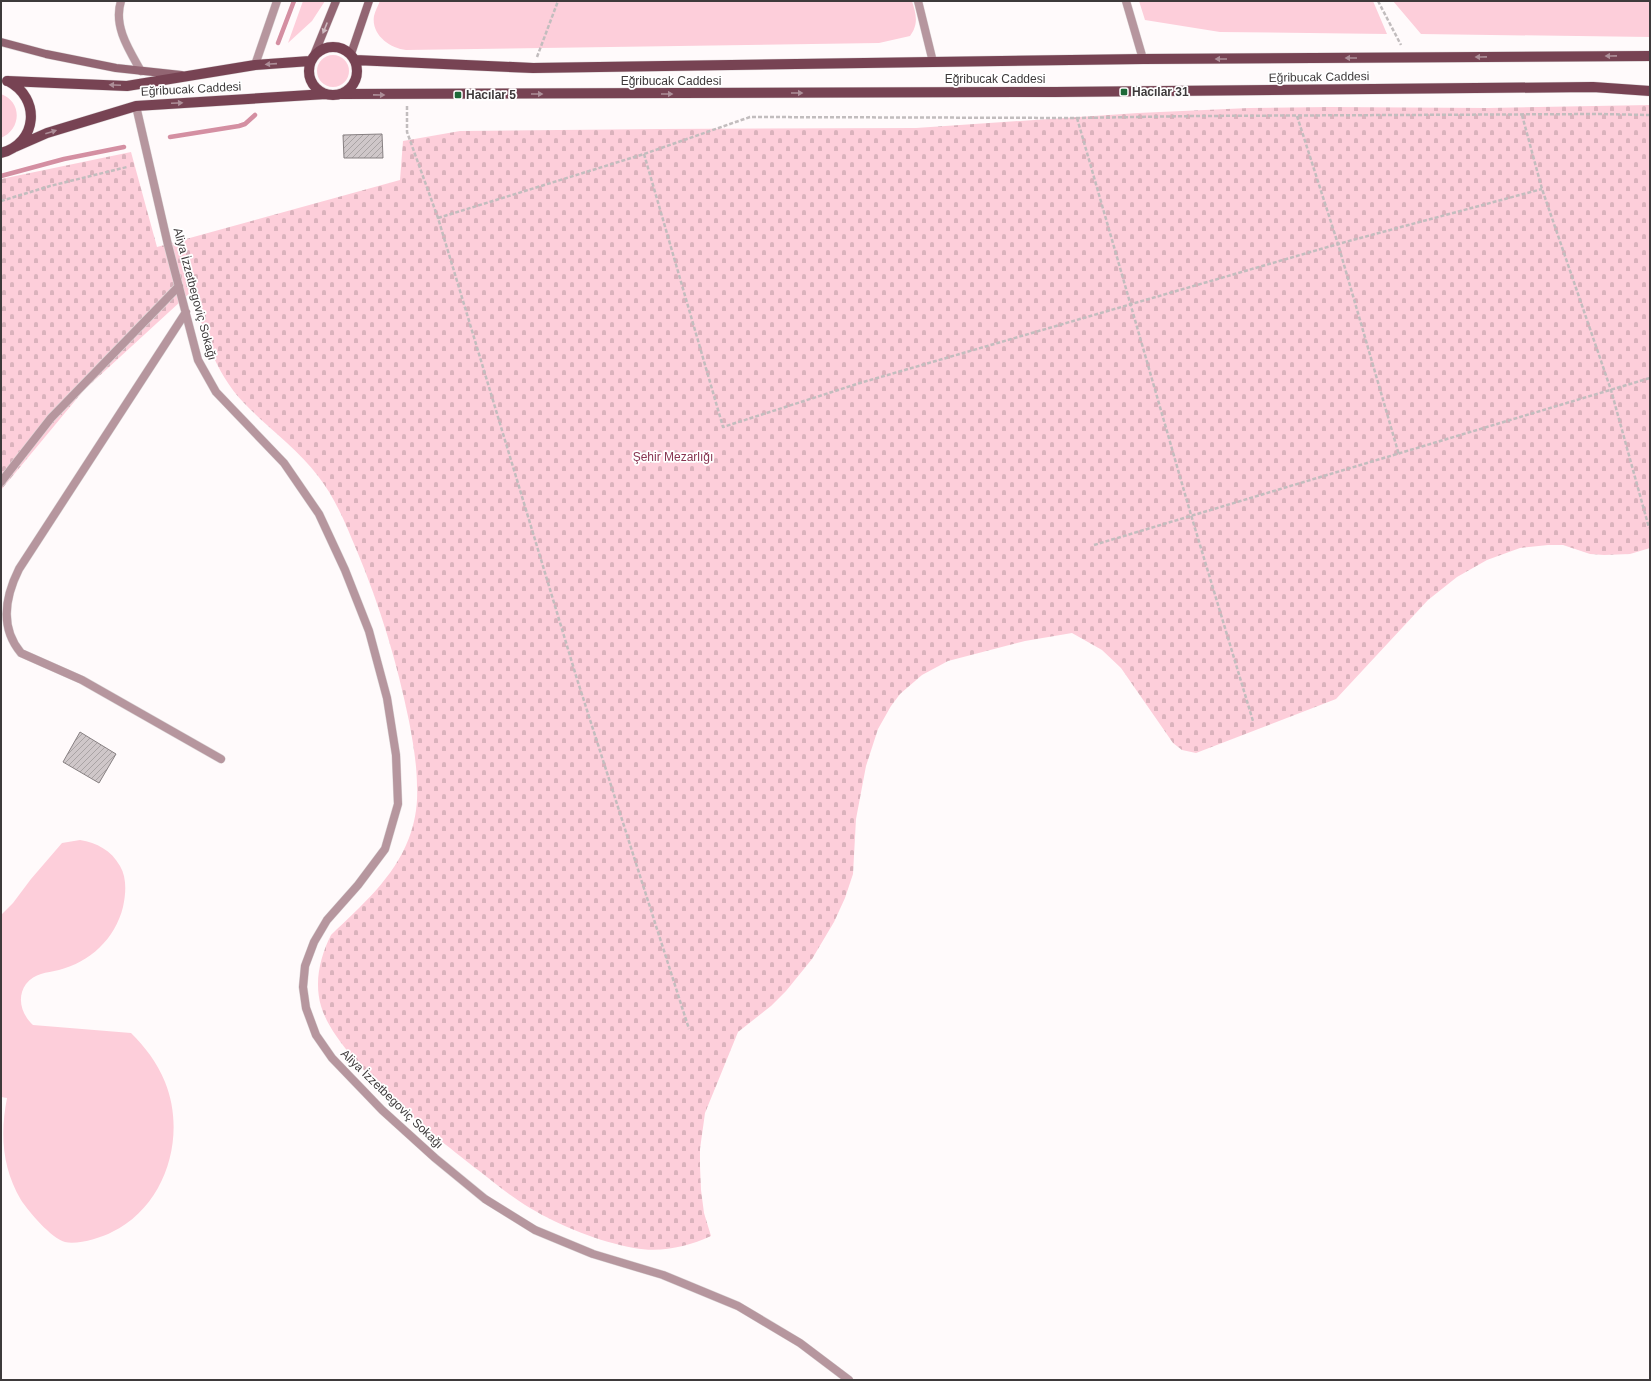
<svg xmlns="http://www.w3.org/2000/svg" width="1651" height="1381" font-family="Arial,sans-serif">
	<defs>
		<pattern id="cemetery-stones" width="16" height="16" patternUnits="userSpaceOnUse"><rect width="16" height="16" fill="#fdceda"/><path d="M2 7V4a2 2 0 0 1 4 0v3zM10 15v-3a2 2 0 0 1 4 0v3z" fill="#dab2bc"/></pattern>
		<pattern id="building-hatch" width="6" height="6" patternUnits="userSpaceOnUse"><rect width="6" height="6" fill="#cfc7c9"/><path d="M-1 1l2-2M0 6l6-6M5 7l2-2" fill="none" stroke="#a9a3a4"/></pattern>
	</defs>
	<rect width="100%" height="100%" fill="#fffafb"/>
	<path fill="#fdceda" d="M 303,1 L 325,1 L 312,21 L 288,43 Z
		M 380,1 L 912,1 C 916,14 919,24 910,36 L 879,43 L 406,50 C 390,48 371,35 374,16 C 375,11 378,6 380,1 Z
		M 1139,1 L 1373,1 L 1387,34 L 1220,32 L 1145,20 Z
		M 1393,1 L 1650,1 L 1650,37 L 1421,34 Z
		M317 71a16 16 0 1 1 32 0a16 16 0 1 1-32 0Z
		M 1,94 C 23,102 21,130 1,138 Z
		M 80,840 C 97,843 111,850 120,866 C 127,878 126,893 123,907 C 115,939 90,962 59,970 C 46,973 35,973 26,984 C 16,998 22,1015 33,1025 L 131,1033 C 145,1047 157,1062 165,1082 C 187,1136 166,1206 112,1232 C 101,1238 77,1245 65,1242 C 51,1238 29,1212 21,1200 C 2,1168 0,1134 7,1098 L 1,1097 L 1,915 L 13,903 L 31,879 L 62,843 Z"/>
	<path fill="url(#cemetery-stones)" d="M 1650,105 L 1650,548 L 1630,554 L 1604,555 L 1590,554 L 1563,545 L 1548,545 L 1520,548 L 1487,560 L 1457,577 L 1428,600 L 1336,699 L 1196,753 L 1182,750 L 1173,743 L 1121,668 L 1102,650 L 1072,633 L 1025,641 L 948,661 L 922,675 L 900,694 L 891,706 L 878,729 L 866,766 L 856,819 L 853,874 L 845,898 L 834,922 L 812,959 L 786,991 L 771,1006 L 738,1032 L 705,1113 L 700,1149 L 700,1166 L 701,1190 L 704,1213 L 711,1236 C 687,1247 660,1253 634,1248 C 600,1242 560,1226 530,1208 C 511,1197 495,1183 478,1170 C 434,1136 336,1058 321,1006 C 314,982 320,957 331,935 C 361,906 394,878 409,838 C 415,822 418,804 417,787 C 417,765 413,742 409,721 C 397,662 380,606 357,551 C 346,525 336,499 318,476 C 297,448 268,428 244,403 C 215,373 201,330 193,290 L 84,390 L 1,490 L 1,179 L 131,152 L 157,247 L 400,180 L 403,141 L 460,131 L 661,129 L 916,128 L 1138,113 L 1249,108 L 1329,107 L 1488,108 Z"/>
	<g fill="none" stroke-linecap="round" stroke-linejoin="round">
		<path stroke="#d48fa2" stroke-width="4.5" d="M 278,43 L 294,1
			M 170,137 L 239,126 L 245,124 L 255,115
			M 1,176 L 64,159 L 124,147"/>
	</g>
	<path fill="url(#building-hatch)" stroke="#878082" d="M 382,134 L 383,158 L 344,158 L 343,135 Z
		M 80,732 L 116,754 L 99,783 L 63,762 Z"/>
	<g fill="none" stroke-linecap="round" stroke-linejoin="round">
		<g stroke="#dcd7d8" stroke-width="9">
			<path id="street" d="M 121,1 C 113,26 129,50 141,71
				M 918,1 L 933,62
				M 1126,1 L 1143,59
				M 255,65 L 277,1
				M 136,106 L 168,245 L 198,360 L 216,392 L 284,463 L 319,514 L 345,570 L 369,631 L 387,698 L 396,755 L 398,804 L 385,849 L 358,885 L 327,920 L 314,942 L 305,966 L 303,987 L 306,1008 L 316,1035 L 332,1058 L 382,1110 L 435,1158 L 485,1199 L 535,1230 L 593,1254 L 663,1275 L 738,1306 L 800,1343 L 849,1380
				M 186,312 L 19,569 C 5,597 0,628 21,653 L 82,680 L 221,759
				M 1,482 L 51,418 L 179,286"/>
		</g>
		<g stroke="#dcd7d8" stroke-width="9">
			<path id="secondary" d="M 1,42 L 46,54 L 116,68 L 181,75
				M 351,54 L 369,1
				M 314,55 L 336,1"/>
		</g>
		<g stroke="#dcd7d8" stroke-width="11">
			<path id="primary" d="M309 71a24 24 0 1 1 48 0a24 24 0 1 1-48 0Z
				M 355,60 L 533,68 L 1143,59 L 1650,56
				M 7,81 L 127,86 L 255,65 L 310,61
				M 340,94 L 1055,92 L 1593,87 L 1650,91
				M 15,147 L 47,133 L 136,106 L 326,94
				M 1,153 C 38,143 41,98 8,81"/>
		</g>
		<path stroke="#c2bdbe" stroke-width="2.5" stroke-dasharray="4 2" stroke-linecap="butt" d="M 1378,1 L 1401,45
			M 537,57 L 558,1
			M 407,106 L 407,132 L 438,218 L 577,679 L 689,1029
			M 1522,115 L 1542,189 L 1611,390 L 1649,528
			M 1297,116 L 1338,244 L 1399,455
			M 1077,118 L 1191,515 L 1253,721
			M 644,154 L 723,427 L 860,383 L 1338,244 L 1542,189
			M 1,201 L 50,186 L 127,167
			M 438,218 L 644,154 L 750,117 L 1077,118 L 1196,116 L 1598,114 L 1650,115
			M 1094,545 L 1650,378"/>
		<use href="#street" stroke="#b6969e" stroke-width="8"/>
		<use href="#secondary" stroke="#926572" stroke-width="8"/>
		<use href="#primary" stroke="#774353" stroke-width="10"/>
	</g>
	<defs><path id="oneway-solid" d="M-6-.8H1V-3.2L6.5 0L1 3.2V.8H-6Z"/></defs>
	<use fill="#cebac0" href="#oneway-solid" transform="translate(325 28) rotate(112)"/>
	<g fill="#ad8e98">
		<use href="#oneway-solid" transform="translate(1611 56) rotate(179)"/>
		<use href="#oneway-solid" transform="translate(1481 57) rotate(179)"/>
		<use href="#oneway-solid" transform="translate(1351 58) rotate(180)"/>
		<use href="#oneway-solid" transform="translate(1221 59) rotate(180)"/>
		<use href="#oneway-solid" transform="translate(271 64) rotate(176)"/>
		<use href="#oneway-solid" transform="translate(115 85) rotate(-178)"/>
		<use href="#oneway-solid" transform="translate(797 93)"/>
		<use href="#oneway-solid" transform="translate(537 94)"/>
		<use href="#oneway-solid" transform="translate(667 94)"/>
		<use href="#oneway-solid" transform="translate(379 95) rotate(1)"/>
		<use href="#oneway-solid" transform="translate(177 103) rotate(-3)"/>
		<use href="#oneway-solid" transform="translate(51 132) rotate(-18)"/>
	</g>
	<g fill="#1d6938" stroke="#fff" stroke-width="1.5">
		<rect x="1120" y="88" width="8" height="8" rx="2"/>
		<rect x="454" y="91" width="8" height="8" rx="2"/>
	</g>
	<g text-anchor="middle" stroke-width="3.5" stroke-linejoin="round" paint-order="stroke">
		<g font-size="12" fill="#3e3a3b" stroke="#fff">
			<text transform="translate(1319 77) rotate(-1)" y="4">Eğribucak Caddesi</text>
			<text x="995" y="83">Eğribucak Caddesi</text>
			<text x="671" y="85">Eğribucak Caddesi</text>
			<text transform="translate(191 89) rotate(-3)" y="4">Eğribucak Caddesi</text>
			<text transform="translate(195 294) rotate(75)" y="4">Aliya İzzetbegoviç Sokağı</text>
			<text transform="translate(392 1099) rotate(44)" y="4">Aliya İzzetbegoviç Sokağı</text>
		</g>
		<g font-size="12" font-weight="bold" fill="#3e3a3b" stroke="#fff" text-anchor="start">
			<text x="1132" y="96">Hacılar 31</text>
			<text x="466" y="99">Hacılar 5</text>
		</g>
		<g font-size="12" fill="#873451" stroke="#fff">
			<text x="673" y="461">Şehir Mezarlığı</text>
		</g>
	</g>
	<rect width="1651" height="1381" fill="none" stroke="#3e3a3b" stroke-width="4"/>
</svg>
